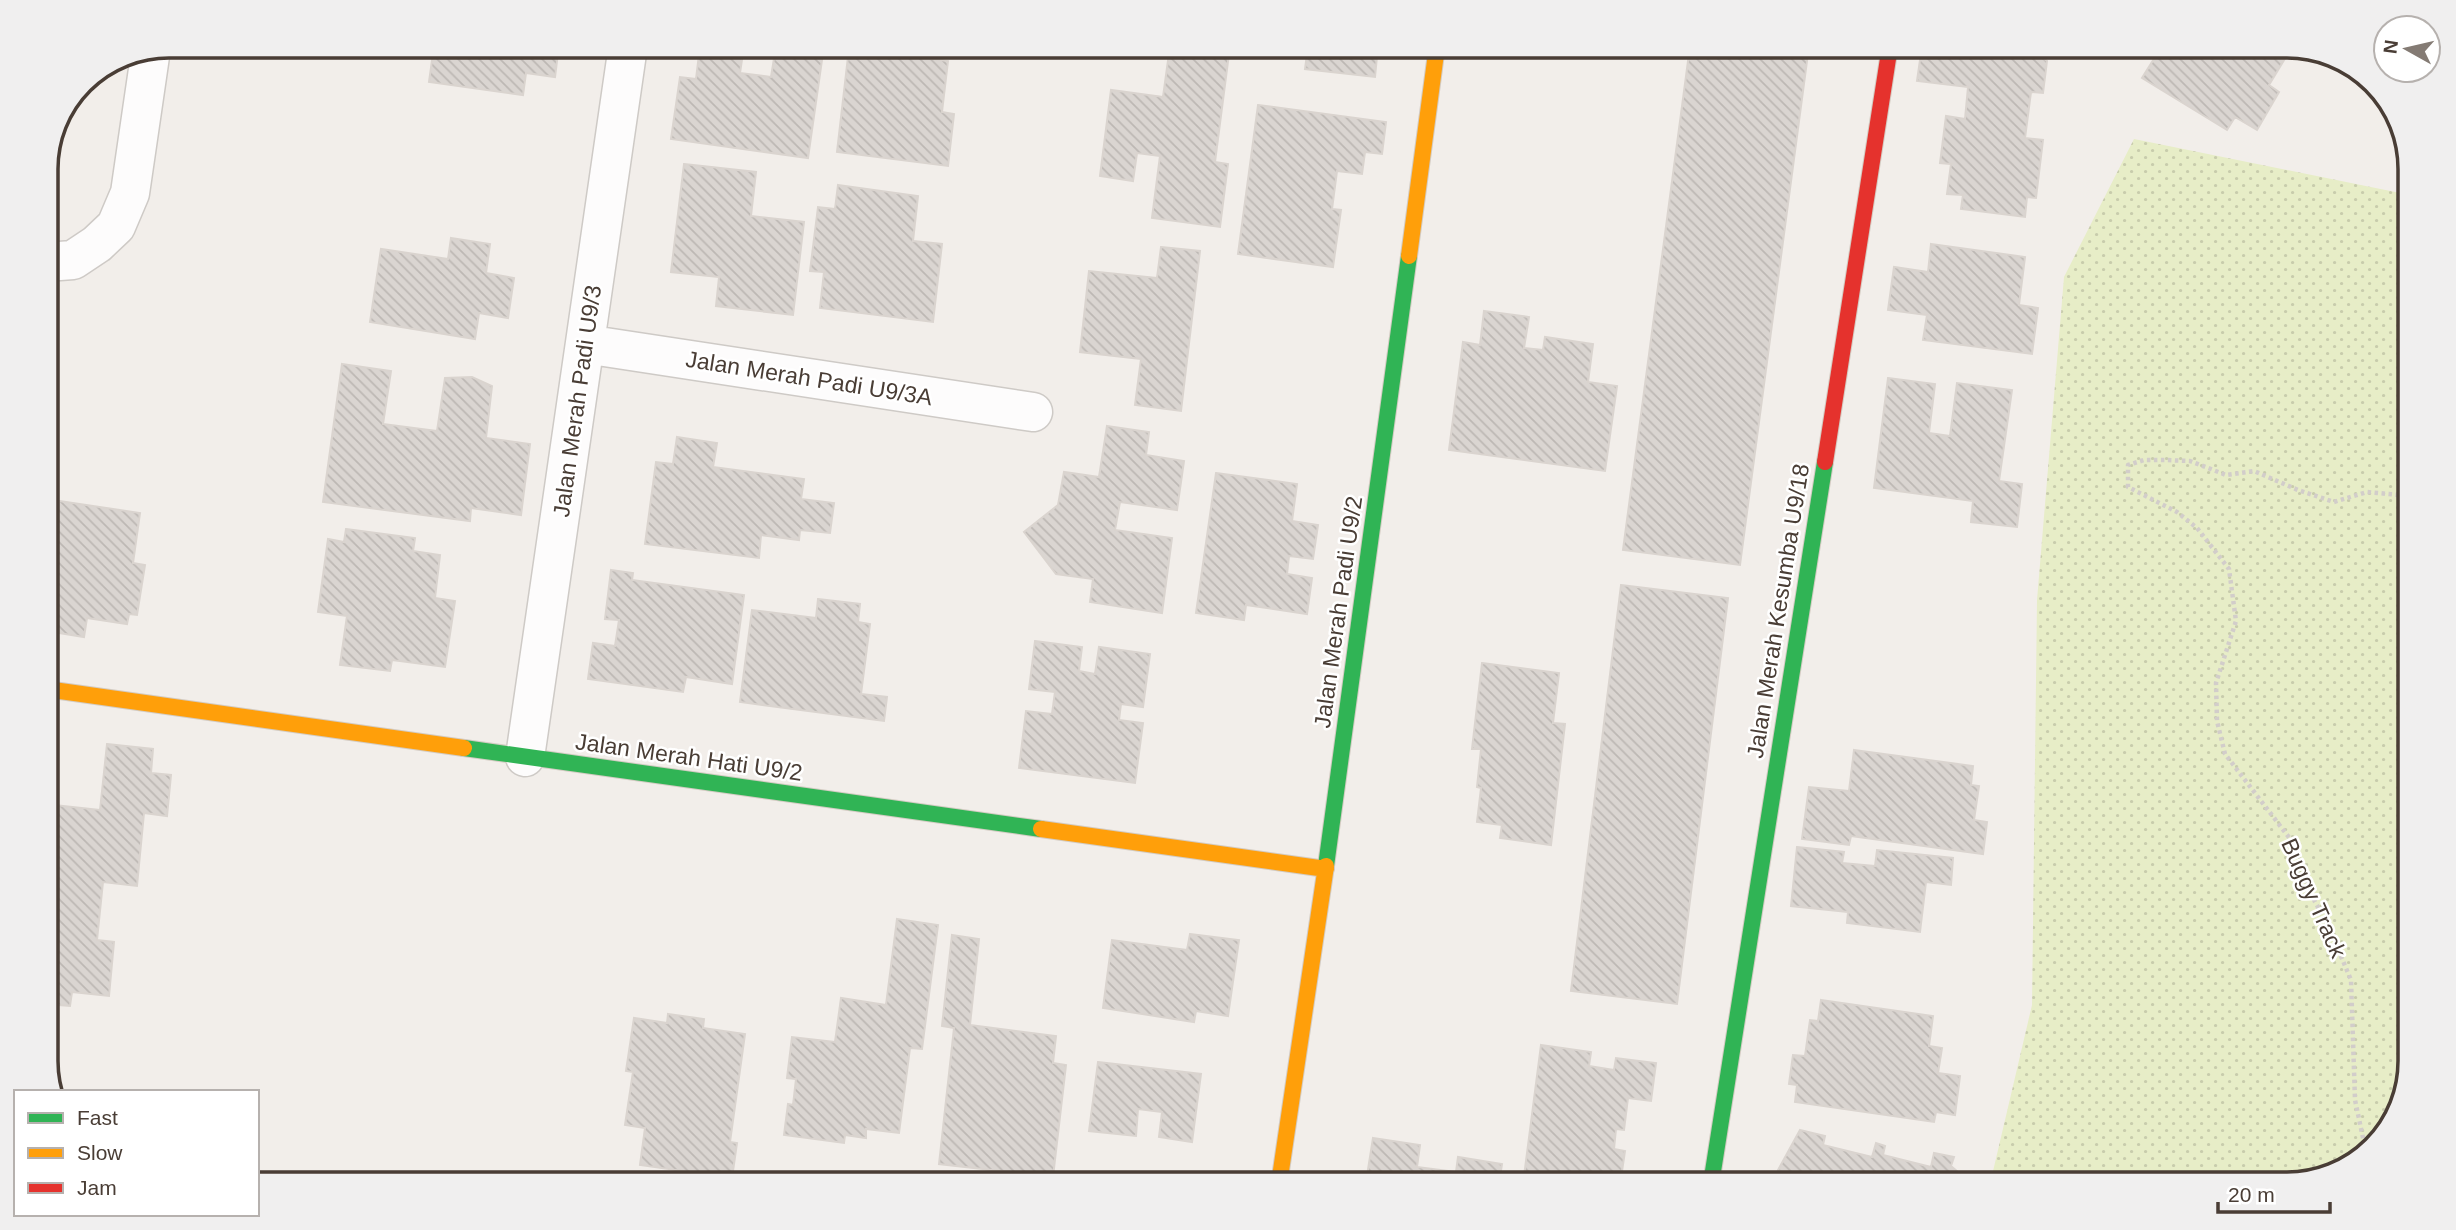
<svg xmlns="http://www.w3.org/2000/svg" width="2456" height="1230" font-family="Arial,sans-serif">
	<defs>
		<pattern id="grass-dots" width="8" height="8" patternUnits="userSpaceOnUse" patternTransform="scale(1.75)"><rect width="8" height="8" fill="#e7edc7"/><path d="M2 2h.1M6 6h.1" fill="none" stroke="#c8ccac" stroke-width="1.8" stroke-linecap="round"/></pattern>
		<pattern id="building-back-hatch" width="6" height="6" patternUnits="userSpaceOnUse" patternTransform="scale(1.75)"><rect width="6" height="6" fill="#dad5d1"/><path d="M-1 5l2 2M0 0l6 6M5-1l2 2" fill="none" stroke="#bdb8b4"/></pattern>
	</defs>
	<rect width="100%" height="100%" fill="#f2eeea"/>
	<path fill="url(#grass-dots)" d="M 2134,139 L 2410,195 L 2410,1061 L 2398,1115 L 2355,1164 L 2287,1184 L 1990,1184 L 2032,1005 L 2037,600 L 2064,277 Z"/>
	<path fill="url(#building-back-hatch)" stroke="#dad4cf" stroke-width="2" d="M 434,46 L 545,46 L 544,51 L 558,53 L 555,77 L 526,73 L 523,95 L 429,82 Z
		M 700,46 L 744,46 L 740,73 L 771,77 L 776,46 L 824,46 L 808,158 L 671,139 L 680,77 L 696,79 Z
		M 858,46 L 894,46 L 893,54 L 948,61 L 942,112 L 954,114 L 948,166 L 837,152 L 849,48 L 857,49 Z
		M 1170,46 L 1230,46 L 1215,162 L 1228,164 L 1220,227 L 1152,218 L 1160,156 L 1137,153 L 1133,181 L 1100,176 L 1111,90 L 1163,97 Z
		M 1308,46 L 1378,46 L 1375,77 L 1305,69 Z
		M 1690,46 L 1809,46 L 1740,565 L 1623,550 Z
		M 1922,46 L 2027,46 L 2047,61 L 2043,93 L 2031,92 L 2025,138 L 2043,140 L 2036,198 L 2027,197 L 2025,217 L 1961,209 L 1963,195 L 1947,194 L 1951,164 L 1940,163 L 1946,116 L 1965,119 L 1968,87 L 1917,81 Z
		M 2162,46 L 2287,46 L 2292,47 L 2269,85 L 2279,92 L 2257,130 L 2235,117 L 2227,130 L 2142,78 Z
		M 1258,105 L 1386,122 L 1382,154 L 1365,152 L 1362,174 L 1337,171 L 1332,209 L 1341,210 L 1333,267 L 1238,254 Z
		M 684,164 L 756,172 L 751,216 L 804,222 L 793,315 L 716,306 L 719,277 L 671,272 Z
		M 838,185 L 918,196 L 913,241 L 942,244 L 933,322 L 820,308 L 824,272 L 810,271 L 818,207 L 835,209 Z
		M 451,238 L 490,244 L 486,273 L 514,278 L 508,318 L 479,313 L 475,339 L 370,322 L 381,249 L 448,259 Z
		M 1931,244 L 2025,257 L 2019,305 L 2038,308 L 2032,354 L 1923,340 L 1927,315 L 1888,310 L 1894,267 L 1928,272 Z
		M 1161,247 L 1200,251 L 1181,411 L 1135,405 L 1141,359 L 1080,352 L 1089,271 L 1157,278 Z
		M 1484,311 L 1529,317 L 1524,348 L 1543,350 L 1545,337 L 1593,344 L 1588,382 L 1617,386 L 1605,471 L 1449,450 L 1463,342 L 1480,345 Z
		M 342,364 L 391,371 L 383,424 L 437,431 L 445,378 L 472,377 L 492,386 L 486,438 L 530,444 L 521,515 L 471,508 L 470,521 L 323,502 Z
		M 1888,378 L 1935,384 L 1929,433 L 1950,436 L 1957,383 L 2012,390 L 1999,481 L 2022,484 L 2017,527 L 1971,522 L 1973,501 L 1874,488 Z
		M 1107,426 L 1149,432 L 1146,455 L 1184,461 L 1177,510 L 1120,502 L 1115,530 L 1172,538 L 1162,613 L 1090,602 L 1093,579 L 1056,574 L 1024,532 L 1058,505 L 1064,472 L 1099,477 Z
		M 677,437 L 717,443 L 713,467 L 804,479 L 801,499 L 834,503 L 830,533 L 800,530 L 799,540 L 761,535 L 759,558 L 645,544 L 656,462 L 673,464 Z
		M 1216,473 L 1297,484 L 1292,521 L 1318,525 L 1313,559 L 1289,556 L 1287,574 L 1312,578 L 1307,614 L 1246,605 L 1244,620 L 1196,613 Z
		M 46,499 L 140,513 L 133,563 L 145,565 L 137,615 L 129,614 L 127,624 L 87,618 L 84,637 L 46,631 Z
		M 346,529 L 415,538 L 413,551 L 440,555 L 435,598 L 455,601 L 445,667 L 392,660 L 390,671 L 340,665 L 347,616 L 318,612 L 328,539 L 344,542 Z
		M 611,570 L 633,573 L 632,580 L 744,595 L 732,684 L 686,677 L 683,692 L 588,679 L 593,643 L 615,646 L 619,620 L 605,619 Z
		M 1621,585 L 1728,598 L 1677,1004 L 1571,991 Z
		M 818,599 L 860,604 L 858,622 L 870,624 L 861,694 L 887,697 L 884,721 L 740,702 L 752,610 L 816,618 Z
		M 1035,641 L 1082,647 L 1079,671 L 1095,674 L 1099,647 L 1150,654 L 1143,707 L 1121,704 L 1119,720 L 1143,723 L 1135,783 L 1019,768 L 1026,711 L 1052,714 L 1055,692 L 1029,689 Z
		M 1482,663 L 1559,673 L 1553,723 L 1565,724 L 1551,845 L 1500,838 L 1502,825 L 1477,822 L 1481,788 L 1477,787 L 1481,749 L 1472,749 Z
		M 107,744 L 153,749 L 151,773 L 171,775 L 167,816 L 144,813 L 137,886 L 103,882 L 97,940 L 114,942 L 109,996 L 72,992 L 70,1006 L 46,1004 L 46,804 L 100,810 Z
		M 1854,750 L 1973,766 L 1971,785 L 1979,786 L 1974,820 L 1987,822 L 1983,854 L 1851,836 L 1849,845 L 1802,839 L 1809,787 L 1849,791 Z
		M 1797,847 L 1844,852 L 1842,863 L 1875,866 L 1877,850 L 1953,858 L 1951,885 L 1926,882 L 1920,932 L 1847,923 L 1848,912 L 1791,906 Z
		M 897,919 L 938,925 L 922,1049 L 910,1048 L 899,1133 L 866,1129 L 866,1138 L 845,1135 L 844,1143 L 784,1135 L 788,1104 L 793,1105 L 796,1079 L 787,1078 L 792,1037 L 835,1042 L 841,998 L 886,1005 Z
		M 1190,934 L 1239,940 L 1228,1016 L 1196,1011 L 1194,1022 L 1103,1008 L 1112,940 L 1187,950 Z
		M 952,935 L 979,939 L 970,1025 L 1056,1036 L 1053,1063 L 1066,1065 L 1053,1177 L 939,1164 L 954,1028 L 942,1026 Z
		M 1821,1000 L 1933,1016 L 1929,1046 L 1942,1048 L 1938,1073 L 1960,1076 L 1955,1115 L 1936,1112 L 1934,1122 L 1795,1102 L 1797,1085 L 1789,1084 L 1793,1055 L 1805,1056 L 1810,1020 L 1818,1021 Z
		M 668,1014 L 704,1019 L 703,1028 L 745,1034 L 730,1142 L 737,1143 L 732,1178 L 640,1165 L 645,1128 L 625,1125 L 633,1072 L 626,1071 L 634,1018 L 667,1023 Z
		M 1541,1045 L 1591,1052 L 1589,1066 L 1614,1070 L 1616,1058 L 1656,1063 L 1651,1101 L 1628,1098 L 1624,1130 L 1616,1129 L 1614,1149 L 1625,1151 L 1621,1178 L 1636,1180 L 1636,1184 L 1523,1184 Z
		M 1098,1062 L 1201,1074 L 1192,1142 L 1159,1137 L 1162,1112 L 1138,1109 L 1136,1136 L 1089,1131 Z
		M 1800,1130 L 1825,1136 L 1823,1145 L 1872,1157 L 1876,1143 L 1885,1146 L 1883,1155 L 1931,1167 L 1934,1153 L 1954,1157 L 1951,1166 L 1972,1184 L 1794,1184 L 1797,1181 L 1778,1170 Z
		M 1373,1138 L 1420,1145 L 1417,1167 L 1456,1172 L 1458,1157 L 1502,1164 L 1499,1184 L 1338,1184 L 1339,1179 L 1366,1182 Z"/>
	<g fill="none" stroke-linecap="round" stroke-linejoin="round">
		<g stroke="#cecac6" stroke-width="41">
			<path id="street" d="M 46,262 L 73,260 L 97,244 L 116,226 L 130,193 L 151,49
				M 585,344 L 1033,412
				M 525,757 L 628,46"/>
		</g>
		<g stroke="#d3cbc2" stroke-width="18">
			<path id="fast" d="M 464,748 L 1041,829
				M 1326,866 L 1409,256
				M 1711,1184 L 1825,462"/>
		</g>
		<g stroke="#d3cbc2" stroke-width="18">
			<path id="slow" d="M 1409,256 L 1437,46
				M 46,689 L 464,748
				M 1041,829 L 1326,869
				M 1279,1184 L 1326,866"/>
		</g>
		<g stroke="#d3cbc2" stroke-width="18">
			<path id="jam" d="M 1825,462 L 1890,46"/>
		</g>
		<path stroke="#d2cdca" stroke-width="4.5" stroke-dasharray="3.5 3.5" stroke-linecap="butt" d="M 2366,1152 L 2355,1100 L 2351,980 L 2326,921 L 2315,902 L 2291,840 L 2225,754 L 2217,721 L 2216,683 L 2236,621 L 2229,569 L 2197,528 L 2177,512 L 2128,487 L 2128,465 L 2144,460 L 2165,460 L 2190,461 L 2226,475 L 2254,471 L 2298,490 L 2334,502 L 2367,492 L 2410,496"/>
		<use href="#street" stroke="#fdfcfc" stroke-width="38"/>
		<use href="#fast" stroke="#30b455" stroke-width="16"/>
		<use href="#slow" stroke="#ff9f0a" stroke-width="16"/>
		<use href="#jam" stroke="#e5322d" stroke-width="16"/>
	</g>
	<g text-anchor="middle" stroke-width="5" stroke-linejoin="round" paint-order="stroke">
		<g font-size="23" fill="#493d35" stroke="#fff">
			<text transform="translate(809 378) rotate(9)" y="8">Jalan Merah Padi U9/3A</text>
			<text transform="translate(577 401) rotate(-82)" y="8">Jalan Merah Padi U9/3</text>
			<text transform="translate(1778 611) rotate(-81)" y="8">Jalan Merah Kesumba U9/18</text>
			<text transform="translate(1338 612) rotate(-82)" y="8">Jalan Merah Padi U9/2</text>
			<text transform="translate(689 757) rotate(8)" y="8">Jalan Merah Hati U9/2</text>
			<text transform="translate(2314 898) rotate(66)" y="8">Buggy Track</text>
		</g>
	</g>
	<path d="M0 0H2456V1230H0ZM169 58H2287A111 111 0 0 1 2398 169V1061A111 111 0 0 1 2287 1172H169A111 111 0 0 1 58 1061V169A111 111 0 0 1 169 58Z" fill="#f0efef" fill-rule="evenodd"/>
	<path fill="none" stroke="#493d35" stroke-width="3.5" d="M169 58H2287A111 111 0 0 1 2398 169V1061A111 111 0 0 1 2287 1172H169A111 111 0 0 1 58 1061V169A111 111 0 0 1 169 58Z"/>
	<rect x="14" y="1090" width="245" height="126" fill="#ffffff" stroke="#b6b1ae" stroke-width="2"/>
	<rect x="28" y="1113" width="35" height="10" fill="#30b455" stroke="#b6b1ae" stroke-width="2"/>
	<text x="77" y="1125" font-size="21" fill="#493d35">Fast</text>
	<rect x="28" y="1148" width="35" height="10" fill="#ff9f0a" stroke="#b6b1ae" stroke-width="2"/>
	<text x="77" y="1160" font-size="21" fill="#493d35">Slow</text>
	<rect x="28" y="1183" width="35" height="10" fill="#e5322d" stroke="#b6b1ae" stroke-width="2"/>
	<text x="77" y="1195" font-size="21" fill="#493d35">Jam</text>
	<g transform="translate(2407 49) rotate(278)"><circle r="33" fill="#ffffff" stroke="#b6b1ae" stroke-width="2"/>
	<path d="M0-5L12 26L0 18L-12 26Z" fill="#847b74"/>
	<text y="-10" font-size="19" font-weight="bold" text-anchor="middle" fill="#493d35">N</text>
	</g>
	<path d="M2218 1202v10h112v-10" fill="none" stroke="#493d35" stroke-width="3.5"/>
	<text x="2228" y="1202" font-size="21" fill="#493d35" stroke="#ffffff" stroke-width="5" paint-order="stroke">20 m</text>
</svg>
